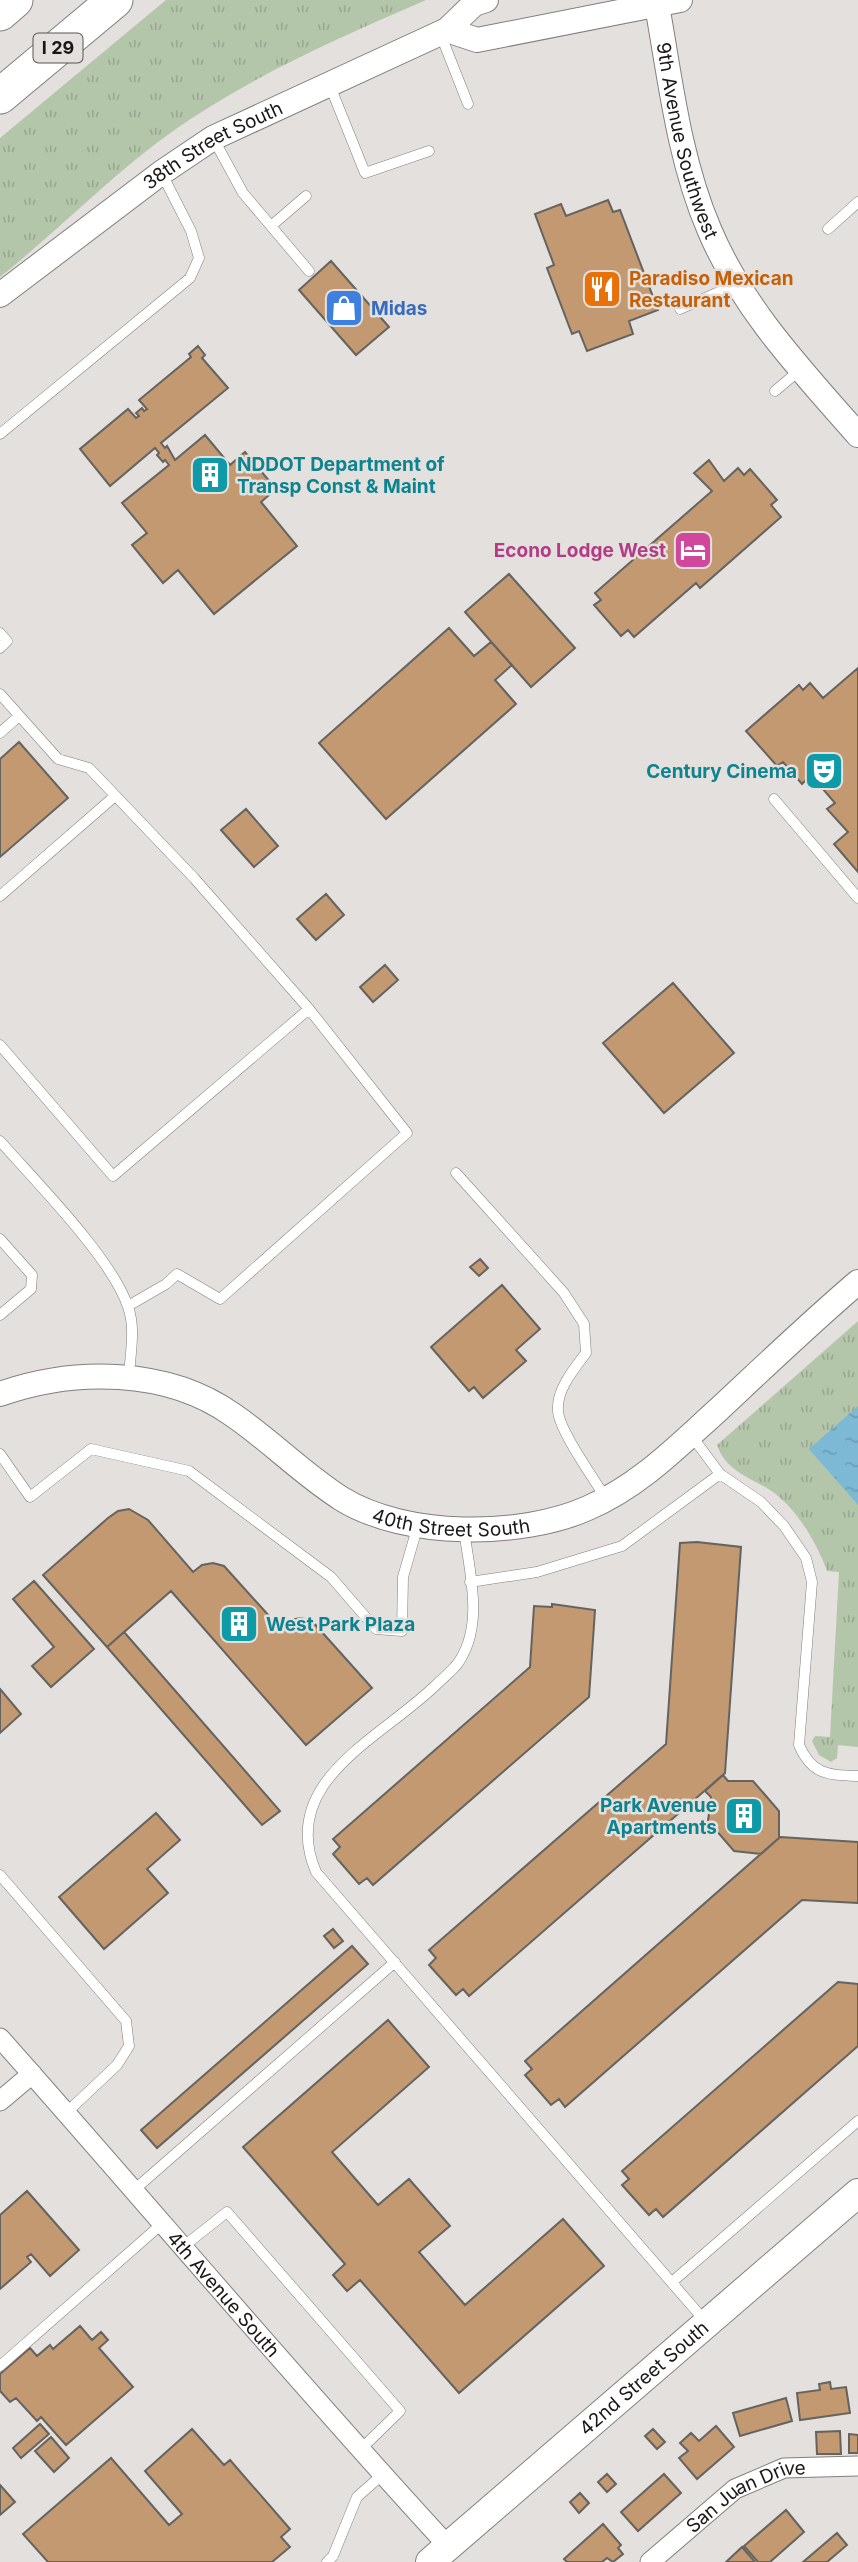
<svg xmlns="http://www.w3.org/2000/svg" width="858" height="2562" font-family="Inter,sans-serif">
	<defs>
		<pattern id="grass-tufts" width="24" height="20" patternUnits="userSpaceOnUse" patternTransform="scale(1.75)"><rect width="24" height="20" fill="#b4c6a9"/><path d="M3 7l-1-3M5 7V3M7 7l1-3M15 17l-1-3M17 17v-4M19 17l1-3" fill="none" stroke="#9aa991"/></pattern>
		<pattern id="water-ripples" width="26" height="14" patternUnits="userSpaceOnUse" patternTransform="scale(1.75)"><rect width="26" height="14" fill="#7db9d5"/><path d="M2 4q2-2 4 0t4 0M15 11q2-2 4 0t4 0" fill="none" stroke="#6b9eb6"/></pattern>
	</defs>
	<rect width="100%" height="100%" fill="#e3e0dd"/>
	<path fill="url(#grass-tufts)" d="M 166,0 L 426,0 C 343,36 265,70 189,120 C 121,165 64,226 0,277 L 0,138 Z
		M 858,1321 L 858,1747 L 838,1745 L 837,1758 L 831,1762 L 819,1755 L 812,1741 L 815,1736 L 830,1737 L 839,1572 L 827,1571 C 817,1543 796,1507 770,1490 C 749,1477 726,1471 717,1445 Z"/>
	<path fill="url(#water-ripples)" d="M 858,1406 L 858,1505 L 809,1449 Z"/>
	<path fill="#c29970" stroke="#656360" stroke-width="2" d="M 608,200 L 613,212 L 620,210 L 658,310 L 629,321 L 633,334 L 587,351 L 579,331 L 572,334 L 547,268 L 554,265 L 535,214 L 561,204 L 566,216 Z
		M 331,261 L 389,327 L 356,355 L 299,290 Z
		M 198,346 L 205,355 L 202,358 L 228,388 L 161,443 L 165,448 L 167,446 L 175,460 L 205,435 L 230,465 L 245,452 L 276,489 L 261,502 L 297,546 L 214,614 L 178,570 L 163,583 L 132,545 L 147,533 L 122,503 L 169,465 L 165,460 L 163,462 L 157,455 L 159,453 L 155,448 L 110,486 L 80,449 L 128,409 L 136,418 L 139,416 L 136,413 L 142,408 L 144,411 L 147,409 L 139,400 L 191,357 L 189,354 Z
		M 709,460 L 724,481 L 738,468 L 744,475 L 750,469 L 777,500 L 771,505 L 781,517 L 700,588 L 696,583 L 634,637 L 628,630 L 621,636 L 594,605 L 601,600 L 595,593 L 712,491 L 694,473 Z
		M 509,574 L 575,648 L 531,687 L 465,612 Z
		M 449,628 L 474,656 L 491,642 L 512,665 L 495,680 L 516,704 L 386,819 L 319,743 Z
		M 858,668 L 858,872 L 834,844 L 848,832 L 827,809 L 835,803 L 811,775 L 802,784 L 783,762 L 777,766 L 746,731 L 799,685 L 803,690 L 810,683 L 823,698 Z
		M 19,742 L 68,798 L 0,857 L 0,759 Z
		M 246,809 L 278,846 L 254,867 L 221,830 Z
		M 326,894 L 344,915 L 316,940 L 297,919 Z
		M 385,965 L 398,980 L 373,1002 L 360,987 Z
		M 673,983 L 734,1053 L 664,1113 L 603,1043 Z
		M 480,1259 L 488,1268 L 479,1276 L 470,1267 Z
		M 502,1285 L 540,1329 L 516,1350 L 526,1361 L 483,1398 L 474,1387 L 469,1391 L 431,1347 Z
		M 129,1509 L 148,1520 L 193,1572 L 202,1565 L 213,1563 L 224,1566 L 280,1628 L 290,1620 L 301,1618 L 312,1621 L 372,1688 L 306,1745 L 171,1591 L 107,1647 L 43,1575 L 108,1518 L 118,1511 Z
		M 697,1542 L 741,1547 L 725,1773 L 469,1996 L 463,1989 L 456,1995 L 429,1965 L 436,1958 L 429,1950 L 666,1744 L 680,1543 Z
		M 34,1581 L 94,1649 L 51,1687 L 32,1666 L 54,1647 L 13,1599 Z
		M 552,1604 L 595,1610 L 589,1697 L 373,1885 L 367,1878 L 359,1884 L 333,1854 L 340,1847 L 333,1839 L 530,1667 L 534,1606 L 552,1607 Z
		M 124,1632 L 280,1811 L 262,1825 L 107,1647 Z
		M 0,1689 L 21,1714 L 0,1733 Z
		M 723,1775 L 728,1781 L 753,1781 L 779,1811 L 779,1838 L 761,1854 L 734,1851 L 708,1821 L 711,1797 L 705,1791 Z
		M 156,1813 L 180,1840 L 147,1869 L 168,1893 L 104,1949 L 59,1897 Z
		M 780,1837 L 858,1842 L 858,1903 L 802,1900 L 565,2107 L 559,2099 L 551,2105 L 525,2075 L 532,2069 L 525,2061 Z
		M 333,1929 L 343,1941 L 334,1948 L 324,1936 Z
		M 352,1946 L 368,1964 L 157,2148 L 141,2130 Z
		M 838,1982 L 858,1984 L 858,2046 L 663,2217 L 656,2209 L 649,2215 L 622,2185 L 629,2179 L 622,2171 Z
		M 388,2020 L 429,2067 L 332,2152 L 378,2205 L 409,2179 L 450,2226 L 419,2252 L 465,2305 L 563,2219 L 604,2266 L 459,2393 L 360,2280 L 347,2291 L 333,2275 L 345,2264 L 243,2147 Z
		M 27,2191 L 79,2250 L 50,2276 L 31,2254 L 27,2257 L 31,2262 L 0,2289 L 0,2215 Z
		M 80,2326 L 92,2340 L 101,2332 L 108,2340 L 99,2348 L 133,2387 L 66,2445 L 41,2417 L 37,2421 L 16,2398 L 10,2402 L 0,2391 L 0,2374 L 30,2348 L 37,2356 L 50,2345 L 53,2349 Z
		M 830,2382 L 831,2389 L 846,2387 L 850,2413 L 800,2420 L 797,2393 L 820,2390 L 819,2384 Z
		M 786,2398 L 792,2421 L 740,2436 L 733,2413 Z
		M 40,2424 L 49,2434 L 21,2458 L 13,2448 Z
		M 716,2426 L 734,2447 L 697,2479 L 679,2458 L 688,2451 L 680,2443 L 691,2433 L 699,2441 Z
		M 192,2429 L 224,2465 L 230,2460 L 290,2529 L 281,2537 L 290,2547 L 272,2562 L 48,2562 L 23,2534 L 111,2458 L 169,2525 L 182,2514 L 145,2471 Z
		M 653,2429 L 665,2442 L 657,2449 L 645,2436 Z
		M 840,2431 L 841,2454 L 817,2454 L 816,2432 Z
		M 849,2434 L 858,2435 L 858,2453 L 849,2453 Z
		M 51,2437 L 69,2458 L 54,2472 L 35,2451 Z
		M 607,2474 L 616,2484 L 607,2492 L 598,2482 Z
		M 664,2474 L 681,2493 L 638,2531 L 621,2512 Z
		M 0,2485 L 15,2502 L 0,2515 Z
		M 580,2493 L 589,2503 L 579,2513 L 570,2502 Z
		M 786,2510 L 804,2532 L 770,2562 L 758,2562 L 744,2546 Z
		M 603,2524 L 621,2545 L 618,2548 L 623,2554 L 613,2562 L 607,2558 L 602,2562 L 567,2562 L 564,2559 Z
		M 837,2533 L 847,2545 L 827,2562 L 803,2562 Z
		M 742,2547 L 755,2562 L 726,2562 Z"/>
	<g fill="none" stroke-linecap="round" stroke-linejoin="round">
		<g stroke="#827f7d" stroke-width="11">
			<path id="service" d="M 440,33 L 468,104
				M 330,86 L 365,173 L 429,151
				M 213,138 L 243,193 L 309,271
				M 271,226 L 306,196
				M 828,229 L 858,202
				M 680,309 L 737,284
				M 775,391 L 801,369
				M 0,434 L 190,278 L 199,258 L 191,231 L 162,174
				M 0,633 L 7,641 L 0,648
				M 0,694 L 58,759 L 89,768 L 194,878 L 309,1009 L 407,1133 L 220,1299 L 177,1274 L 166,1284 L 128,1306
				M 0,733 L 19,716
				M 774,799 L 858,898
				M 0,896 L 115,796
				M 0,1045 L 113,1176 L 309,1009
				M 0,1141 C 35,1181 112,1258 128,1307 C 136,1329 130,1354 129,1377
				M 456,1173 L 564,1293 L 584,1324 L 586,1353 C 574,1369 556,1390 558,1411 C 559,1430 594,1479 605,1497
				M 0,1239 L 32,1275 L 31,1289 L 0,1315
				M 691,1435 L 720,1474 L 761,1502 L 784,1526 L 806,1558 L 812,1582 L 799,1745 C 812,1775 828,1775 858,1776
				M 0,1454 L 30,1497 L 91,1449 L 189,1471 L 331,1577 L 376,1629 L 402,1631 L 403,1577 L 418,1525
				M 464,1529 C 469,1571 484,1622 460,1660 C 455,1669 445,1676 438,1683 C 383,1738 277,1780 316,1872 L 705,2321
				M 470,1582 L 537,1572 L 622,1546 L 720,1474
				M 0,1875 L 126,2021 L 129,2046 L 117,2065 L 66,2113
				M 134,2190 L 395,1962
				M 184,2246 L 227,2212 L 400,2411 L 360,2450
				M 672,2282 L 858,2121
				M 0,2366 L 164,2222
				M 327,2562 L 333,2556 L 357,2497 L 382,2475"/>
		</g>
		<g stroke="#827f7d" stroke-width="21">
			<g id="minor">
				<path id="s1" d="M 0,2038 C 150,2207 295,2380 448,2546"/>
				<path d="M 0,2101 L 32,2074"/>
				<path id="s2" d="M 650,2562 L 735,2489 L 784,2468 L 858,2466"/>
			</g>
		</g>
		<g stroke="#827f7d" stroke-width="26">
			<g id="tertiary">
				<path id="s3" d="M 656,0 C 670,76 678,157 709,229 C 742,308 802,371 858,435"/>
				<path d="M 447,30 L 477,40 L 680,0"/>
				<path id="s4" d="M 0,295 L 161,173 L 213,138 L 447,30 L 474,4 L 486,0"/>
				<path id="s5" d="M 0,1394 C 74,1368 167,1368 233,1415 C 271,1441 304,1475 342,1499 C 405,1538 521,1538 588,1508 C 639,1486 677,1447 718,1410 C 764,1367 810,1323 858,1282"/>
			</g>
		</g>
		<g stroke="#827f7d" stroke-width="30">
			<g id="secondary">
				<path id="s6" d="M 430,2562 L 858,2193"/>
			</g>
		</g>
		<g stroke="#827f7d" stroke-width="37">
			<path id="motorway" d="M 0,13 L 15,0
				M 0,96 L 115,0"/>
		</g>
		<use href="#service" stroke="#fff" stroke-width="10"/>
		<use href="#minor" stroke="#fff" stroke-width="19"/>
		<use href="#tertiary" stroke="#fff" stroke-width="24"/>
		<use href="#secondary" stroke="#fff" stroke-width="28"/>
		<use href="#motorway" stroke="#fff" stroke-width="35"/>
	</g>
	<defs>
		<g id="restaurant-square" transform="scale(2.0125)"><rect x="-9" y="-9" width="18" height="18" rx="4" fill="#e8710a" stroke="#e3e0dd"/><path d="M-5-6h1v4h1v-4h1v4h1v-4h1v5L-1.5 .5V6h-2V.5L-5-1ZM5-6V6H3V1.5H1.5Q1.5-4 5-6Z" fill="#fff"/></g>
		<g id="shop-square" transform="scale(2.0125)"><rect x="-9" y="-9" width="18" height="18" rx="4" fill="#3f7fe0" stroke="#e3e0dd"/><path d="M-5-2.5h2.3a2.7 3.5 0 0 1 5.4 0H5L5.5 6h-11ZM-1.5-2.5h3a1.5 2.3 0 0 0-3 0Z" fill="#fff"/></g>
		<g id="building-square" transform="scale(2.0125)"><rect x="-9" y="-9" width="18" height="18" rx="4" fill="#0f9aa8" stroke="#e3e0dd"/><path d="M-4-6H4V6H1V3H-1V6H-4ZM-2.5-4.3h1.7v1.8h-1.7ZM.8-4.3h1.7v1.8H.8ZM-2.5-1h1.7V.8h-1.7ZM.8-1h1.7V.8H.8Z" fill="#fff"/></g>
		<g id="hotel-square" transform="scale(2.0125)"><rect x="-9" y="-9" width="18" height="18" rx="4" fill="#d1479c" stroke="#e3e0dd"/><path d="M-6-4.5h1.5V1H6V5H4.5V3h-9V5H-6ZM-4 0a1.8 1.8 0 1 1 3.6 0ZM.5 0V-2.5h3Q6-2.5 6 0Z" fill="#fff"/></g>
		<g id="theatre-square" transform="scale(2.0125)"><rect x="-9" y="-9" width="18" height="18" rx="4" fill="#0f9aa8" stroke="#e3e0dd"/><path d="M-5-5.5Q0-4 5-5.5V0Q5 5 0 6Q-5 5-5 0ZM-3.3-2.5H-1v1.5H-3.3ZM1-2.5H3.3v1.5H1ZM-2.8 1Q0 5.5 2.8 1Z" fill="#fff"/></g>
	</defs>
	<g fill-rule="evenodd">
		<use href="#restaurant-square" x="602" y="289"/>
		<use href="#shop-square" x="344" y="308"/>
		<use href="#building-square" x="210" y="475"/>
		<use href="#hotel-square" x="693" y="550"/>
		<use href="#theatre-square" x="824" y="771"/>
		<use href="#building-square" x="239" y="1624"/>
		<use href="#building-square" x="744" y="1816"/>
	</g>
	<g text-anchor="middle" stroke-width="5" stroke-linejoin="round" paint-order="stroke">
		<rect fill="#e3e0dd" stroke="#565452" stroke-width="2" x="33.5" y="33.5" width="49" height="29" rx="5"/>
		<g font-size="18" font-weight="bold" fill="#191817">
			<text x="58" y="54">I 29</text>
		</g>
		<g font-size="19" fill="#191817" stroke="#e3e0dd">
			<text dy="7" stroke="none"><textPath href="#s3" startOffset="144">9th Avenue Southwest</textPath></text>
			<text dy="7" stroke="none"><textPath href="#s4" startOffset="261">38th Street South</textPath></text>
			<text dy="7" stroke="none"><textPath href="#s5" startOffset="494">40th Street South</textPath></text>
			<text dy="7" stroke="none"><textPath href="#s1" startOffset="340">4th Avenue South</textPath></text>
			<text dy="7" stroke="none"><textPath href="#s6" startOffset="282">42nd Street South</textPath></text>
			<text dy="7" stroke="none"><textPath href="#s2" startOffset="119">San Juan Drive</textPath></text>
		</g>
		<g font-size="19" font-weight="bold" fill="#c56008" stroke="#e3e0dd" text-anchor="start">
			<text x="629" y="285">Paradiso Mexican<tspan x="629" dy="22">Restaurant</tspan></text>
		</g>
		<g font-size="19" font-weight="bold" fill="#366cbe" stroke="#e3e0dd" text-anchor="start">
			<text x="371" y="315">Midas</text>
		</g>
		<g font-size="19" font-weight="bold" fill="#0d838f" stroke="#e3e0dd" text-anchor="start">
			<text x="237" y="471">NDDOT Department of<tspan x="237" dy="22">Transp Const &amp; Maint</tspan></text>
			<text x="797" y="778" text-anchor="end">Century Cinema</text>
			<text x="266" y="1631">West Park Plaza</text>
			<text x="717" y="1812" text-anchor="end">Park Avenue<tspan x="717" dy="22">Apartments</tspan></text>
		</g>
		<g font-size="19" font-weight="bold" fill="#b23c85" stroke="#e3e0dd" text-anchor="end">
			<text x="666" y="557">Econo Lodge West</text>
		</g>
	</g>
</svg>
